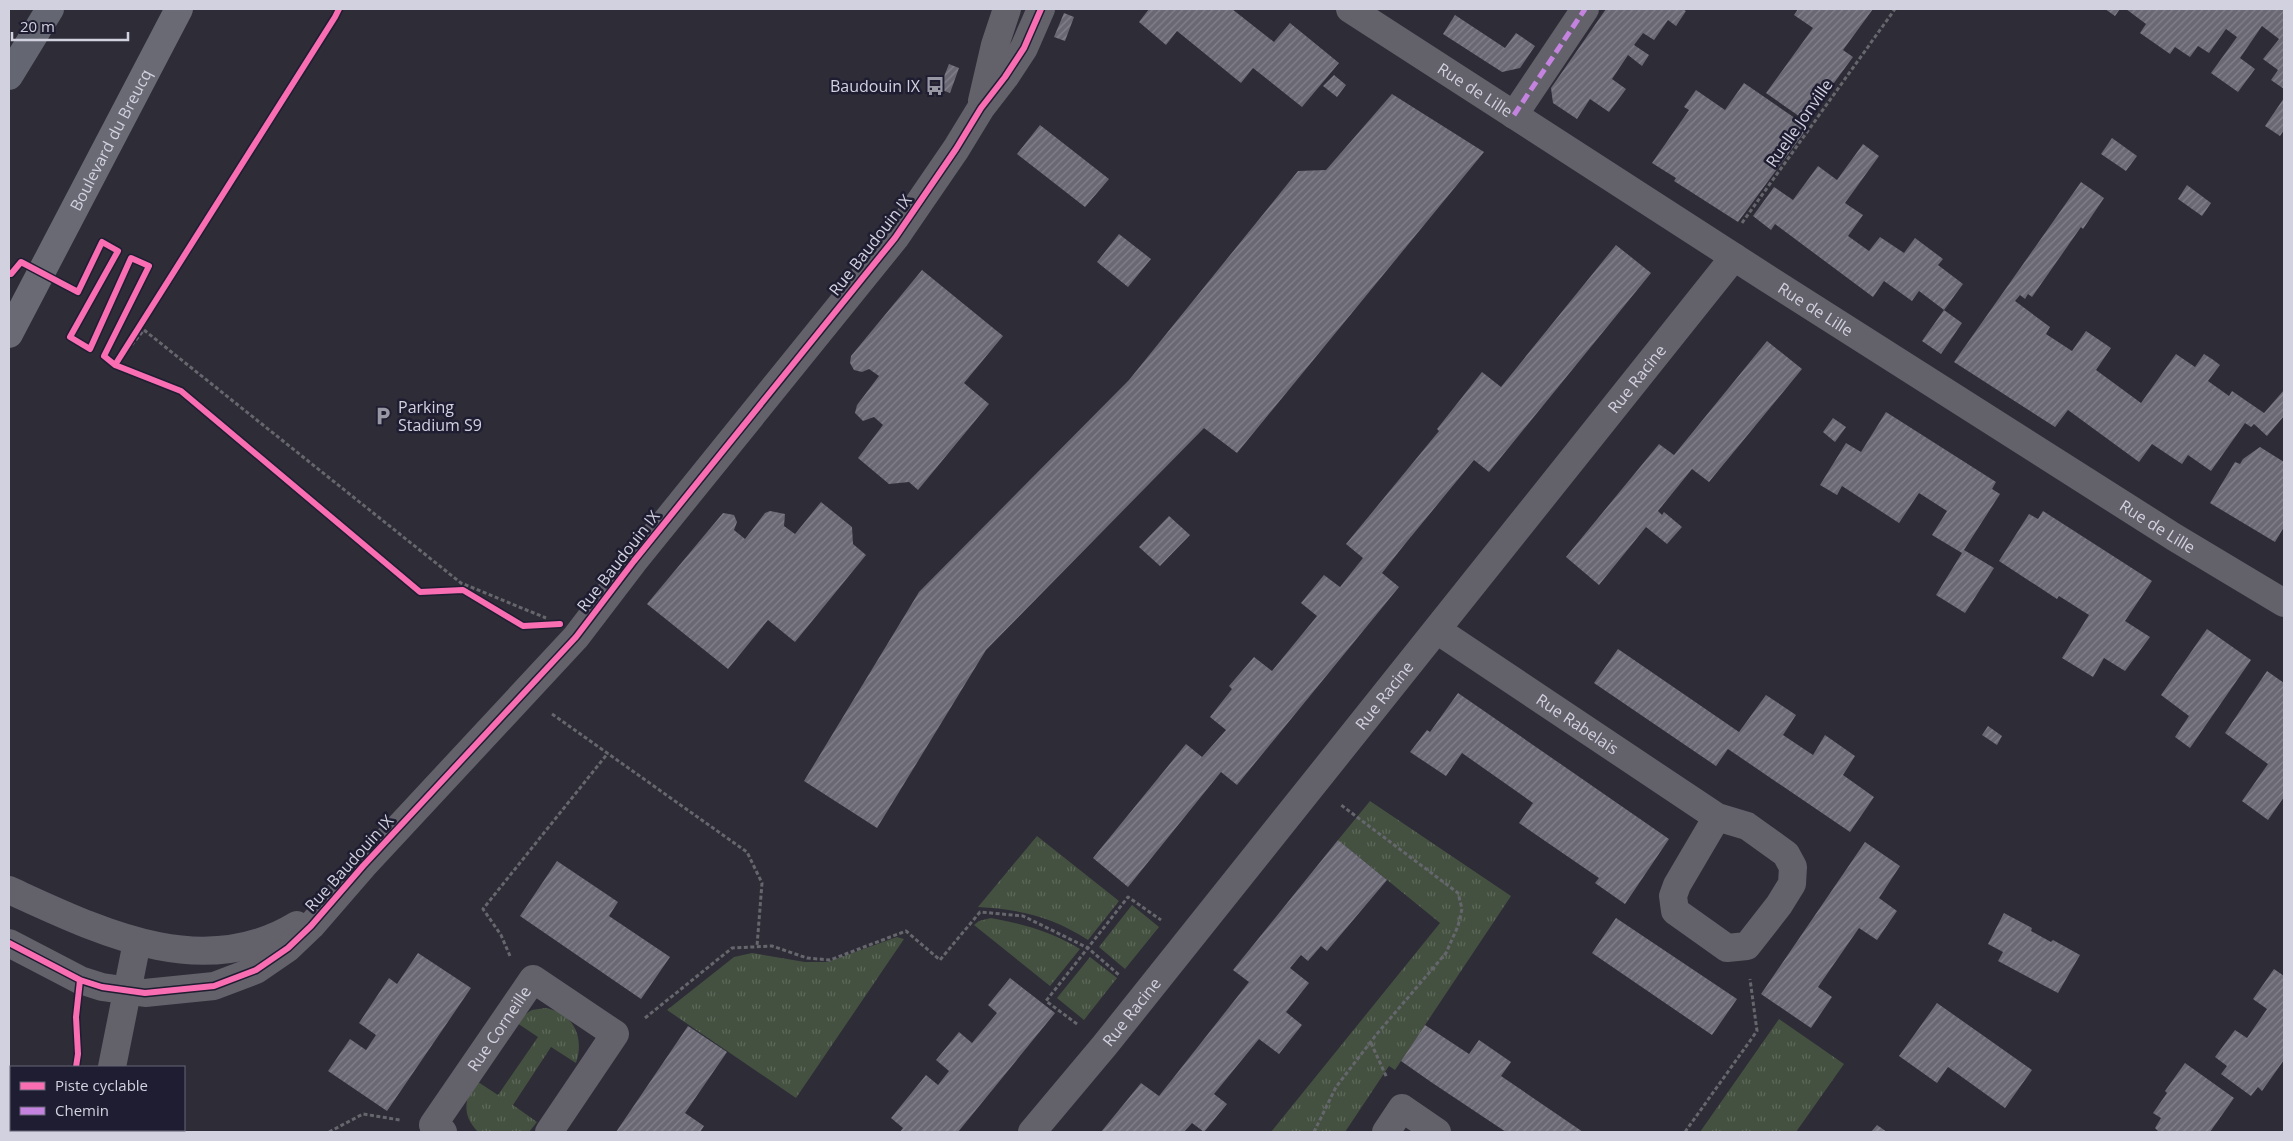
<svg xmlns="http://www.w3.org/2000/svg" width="2293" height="1141" font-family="'Open Sans',sans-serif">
	<defs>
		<pattern id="grass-tufts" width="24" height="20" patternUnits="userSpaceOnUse" patternTransform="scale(1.25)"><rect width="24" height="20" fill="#445140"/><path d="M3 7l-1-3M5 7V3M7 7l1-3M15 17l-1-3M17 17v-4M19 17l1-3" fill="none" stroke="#5e695b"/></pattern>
		<pattern id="building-hatch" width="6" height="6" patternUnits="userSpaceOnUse" patternTransform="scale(1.25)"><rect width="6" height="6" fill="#696873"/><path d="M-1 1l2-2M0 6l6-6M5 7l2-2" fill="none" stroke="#84838d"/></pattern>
	</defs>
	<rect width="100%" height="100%" fill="#2d2c37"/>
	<path fill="url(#grass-tufts)" d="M 1370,801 L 1511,896 L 1395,1070 L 1389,1066 L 1345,1132 L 1271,1132 L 1440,923 L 1338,840 Z
		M 1037,836 L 1119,901 L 1088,940 C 1053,917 1019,909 978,907 Z
		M 1132,905 L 1159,927 L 1125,969 L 1099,947 Z
		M 991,918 C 1023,924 1052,932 1080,949 L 1050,986 L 974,925 L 979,921 Z
		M 897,937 L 904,939 L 796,1098 L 667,1010 L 734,957 L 752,953 L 805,962 L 827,962 Z
		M 1090,957 L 1117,978 L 1084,1020 L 1057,998 Z
		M 545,1008 C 573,1012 585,1037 576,1063 L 551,1047 L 513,1105 L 537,1122 L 529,1132 L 478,1132 C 461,1114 465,1100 475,1080 L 498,1095 L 538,1037 L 514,1021 L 532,1010 Z
		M 1779,1019 L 1844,1064 L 1796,1132 L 1700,1132 Z"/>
	<path fill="url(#building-hatch)" d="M 1149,9 L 1232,9 L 1274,42 L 1290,23 L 1339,63 L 1302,107 L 1253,68 L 1241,83 L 1177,31 L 1166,45 L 1139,22 Z
		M 1606,9 L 1682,9 L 1686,11 L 1676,26 L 1668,20 L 1654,40 L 1643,33 L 1634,45 L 1649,55 L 1642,66 L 1628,55 L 1612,79 L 1626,89 L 1609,112 L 1590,99 L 1577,119 L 1553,103 L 1551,88 Z
		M 1798,9 L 1873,9 L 1843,50 L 1853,57 L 1806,121 L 1766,93 L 1813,28 L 1794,15 Z
		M 2105,9 L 2120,9 L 2115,16 Z
		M 2126,9 L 2284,9 L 2284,89 L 2271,80 L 2278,70 L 2263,59 L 2279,39 L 2262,26 L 2240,58 L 2255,69 L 2238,92 L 2211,73 L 2237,37 L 2226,29 L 2209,53 L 2198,46 L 2190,57 L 2175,47 L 2170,54 L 2140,33 L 2146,24 Z
		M 1064,13 L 1074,17 L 1065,41 L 1054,37 Z
		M 1455,15 L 1505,48 L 1516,33 L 1535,46 L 1520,68 L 1502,72 L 1443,34 Z
		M 949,64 L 959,68 L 950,93 L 939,89 Z
		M 1334,75 L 1346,85 L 1337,97 L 1323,86 Z
		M 1744,83 L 1808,127 L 1738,222 L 1674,181 L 1676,178 L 1652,163 L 1689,110 L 1684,107 L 1696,90 L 1725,110 Z
		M 1392,94 L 1484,152 L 1237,453 L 1204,428 L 986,650 L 877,828 L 804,781 L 919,592 L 1129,380 L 1298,171 L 1326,170 Z
		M 2284,98 L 2284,130 L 2280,136 L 2265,126 Z
		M 1040,125 L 1109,179 L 1085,207 L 1017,154 Z
		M 2112,138 L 2137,156 L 2126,171 L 2101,154 Z
		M 1863,144 L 1879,156 L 1845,203 L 1863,215 L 1848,236 L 1869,251 L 1880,237 L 1904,253 L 1915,238 L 1943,259 L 1938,265 L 1963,284 L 1944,310 L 1962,323 L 1941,354 L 1922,341 L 1944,310 L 1919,291 L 1912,301 L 1884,281 L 1873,297 L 1775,224 L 1771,230 L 1753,216 L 1774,187 L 1793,200 L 1818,166 L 1837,180 Z
		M 2081,182 L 2104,198 L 2083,229 L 2081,227 L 2032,297 L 2028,294 L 2025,299 L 2020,295 L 2015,301 L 2050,327 L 2046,334 L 2072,351 L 2086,331 L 2111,348 L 2096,370 L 2141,403 L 2176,354 L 2195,367 L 2204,354 L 2212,359 L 2220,365 L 2208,381 L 2229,396 L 2232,391 L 2264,413 L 2284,390 L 2284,416 L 2267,436 L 2254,424 L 2251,427 L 2245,423 L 2211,471 L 2188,455 L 2182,464 L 2152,444 L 2139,462 L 2068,410 L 2055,427 L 1954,362 Z
		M 2187,185 L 2211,203 L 2202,216 L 2178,199 Z
		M 1119,234 L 1151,259 L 1128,287 L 1097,262 Z
		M 1616,245 L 1651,273 L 1489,472 L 1474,460 L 1405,544 L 1382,573 L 1399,587 L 1237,785 L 1221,772 L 1128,887 L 1093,858 L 1186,744 L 1202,757 L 1226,730 L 1210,717 L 1232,689 L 1229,686 L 1254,657 L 1272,671 L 1317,616 L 1301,603 L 1324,575 L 1340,587 L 1363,558 L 1346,544 L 1439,431 L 1437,429 L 1482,372 L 1501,387 Z
		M 922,270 L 1003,336 L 964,383 L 989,404 L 918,490 L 909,482 L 889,484 L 858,458 L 883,425 L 874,417 L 863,421 L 855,413 L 857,405 L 879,376 L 869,369 L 862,372 L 854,370 L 850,363 L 851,356 Z
		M 1767,341 L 1802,369 L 1709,482 L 1692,469 L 1658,511 L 1662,515 L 1664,512 L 1682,527 L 1667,544 L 1646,527 L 1599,585 L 1566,557 L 1659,444 L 1674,455 Z
		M 1886,412 L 1996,482 L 1992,489 L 2000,494 L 1964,550 L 1994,568 L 1965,613 L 1936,595 L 1962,553 L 1932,535 L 1947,511 L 1919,493 L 1899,523 L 1842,486 L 1837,495 L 1820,485 L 1846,443 L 1861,452 Z
		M 1833,418 L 1846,427 L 1835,442 L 1823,432 Z
		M 2260,447 L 2284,462 L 2284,527 L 2275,542 L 2210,503 L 2235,462 L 2240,464 L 2243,459 Z
		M 821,502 L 852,527 L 853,544 L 866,555 L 795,642 L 768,620 L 728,669 L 647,604 L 723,513 L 734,515 L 737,522 L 734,530 L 745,539 L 765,513 L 770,511 L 785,514 L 784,526 L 795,534 Z
		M 2043,511 L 2152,581 L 2125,621 L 2150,637 L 2125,671 L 2104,658 L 2093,677 L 2062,658 L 2089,615 L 2059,596 L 2057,599 L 1999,561 L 2029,514 L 2038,519 Z
		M 1169,516 L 1190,535 L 1160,566 L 1139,547 Z
		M 2207,629 L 2251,660 L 2190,748 L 2175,737 L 2189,716 L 2161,695 Z
		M 1618,649 L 1739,732 L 1766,695 L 1796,715 L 1783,735 L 1813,755 L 1825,735 L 1855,756 L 1843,775 L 1874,797 L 1850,832 L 1728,749 L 1716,766 L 1594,683 Z
		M 2267,671 L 2284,683 L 2284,797 L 2268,820 L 2242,801 L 2268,764 L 2225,733 Z
		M 1458,693 L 1669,839 L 1625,904 L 1595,883 L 1599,878 L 1519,823 L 1533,803 L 1462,753 L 1446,776 L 1410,752 L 1427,730 L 1430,732 Z
		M 1988,726 L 2002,736 L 1997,745 L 1982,735 Z
		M 1338,840 L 1387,880 L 1327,951 L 1321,946 L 1308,961 L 1301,955 L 1290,968 L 1309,983 L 1286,1012 L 1302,1025 L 1279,1054 L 1259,1039 L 1214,1094 L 1227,1104 L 1204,1132 L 1192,1123 L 1184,1132 L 1101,1132 L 1141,1083 L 1159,1096 L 1249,982 L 1233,970 Z
		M 1865,842 L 1900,866 L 1879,898 L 1897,911 L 1877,940 L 1859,928 L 1818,987 L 1832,997 L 1811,1028 L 1761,994 Z
		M 557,861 L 618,902 L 609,916 L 670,957 L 641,999 L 520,916 Z
		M 2004,913 L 2032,928 L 2031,931 L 2051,942 L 2053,940 L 2080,955 L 2058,993 L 1998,961 L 2003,952 L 1988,944 Z
		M 1616,918 L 1737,999 L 1712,1035 L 1592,953 Z
		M 418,953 L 471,988 L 387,1111 L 328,1071 L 350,1039 L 366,1050 L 376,1035 L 359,1023 L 389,978 L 397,984 Z
		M 2274,969 L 2284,976 L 2284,1060 L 2262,1091 L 2258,1087 L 2251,1096 L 2221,1074 L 2227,1066 L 2215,1057 L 2235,1030 L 2247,1038 L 2267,1009 L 2253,999 Z
		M 1010,978 L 1055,1013 L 958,1132 L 900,1132 L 903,1128 L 891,1118 L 926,1075 L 938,1085 L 949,1071 L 936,1060 L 959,1032 L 972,1043 L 997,1013 L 988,1005 Z
		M 1937,1003 L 2032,1070 L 2005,1108 L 1948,1067 L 1937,1083 L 1899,1056 Z
		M 1425,1025 L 1469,1054 L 1479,1040 L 1511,1062 L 1501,1076 L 1583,1132 L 1506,1132 L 1431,1082 L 1401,1061 Z
		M 688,1026 L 727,1052 L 685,1113 L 704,1126 L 700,1132 L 616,1132 Z
		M 2185,1063 L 2234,1098 L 2210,1132 L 2157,1132 L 2158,1131 L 2155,1128 L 2161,1118 L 2153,1113 L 2167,1093 L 2165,1091 Z
		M 1877,1125 L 1887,1132 L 1871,1132 Z"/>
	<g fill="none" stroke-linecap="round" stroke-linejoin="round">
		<path stroke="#66666d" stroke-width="3" stroke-dasharray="4 2.5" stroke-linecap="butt" d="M 1742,223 L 1895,9
			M 115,365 L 144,330 L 461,583 L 546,618
			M 552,714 L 747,852 L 762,883 L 757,946
			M 510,956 L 501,935 L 483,909 L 608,753
			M 645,1018 L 732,948 L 772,946 L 807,958 L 830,960 L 906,931 L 940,960 L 980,912 L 1023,916 L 1088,948 L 1119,975
			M 1077,1024 L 1046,1001 L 1128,897 L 1161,920
			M 1371,1043 L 1387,1078
			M 329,1132 L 363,1114 L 400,1120
			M 1314,1132 L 1336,1087 L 1376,1035 L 1446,953 L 1458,926 L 1462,909 L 1458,893 L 1341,805
			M 1685,1132 L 1757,1031 L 1750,979"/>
		<g stroke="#63626b" stroke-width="28">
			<path d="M 1514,115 L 1585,9"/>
			<path id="s1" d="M 1437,630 L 1717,817 L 1747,826 L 1786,854 L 1793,867 L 1792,884 L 1779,905 L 1747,946 L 1727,948 L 1675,911 L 1673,896 L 1677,885 L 1717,817"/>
			<path d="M 112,1067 L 137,942"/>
			<path d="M 74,1132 L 76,1130"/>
			<path id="s2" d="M 443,1132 L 433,1125 L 533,979 L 615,1034 L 549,1132"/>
			<path id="s3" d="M 1032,1132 L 1105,1045 L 1734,257"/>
			<path d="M 1386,1132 L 1402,1108 L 1437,1132"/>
		</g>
		<g stroke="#63626b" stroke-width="28">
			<path id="s4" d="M 1350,9 L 1765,277 L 2174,537 L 2284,603"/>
			<path d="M 982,101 L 995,45 L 1007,9"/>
			<path d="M 9,890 C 99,931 202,983 297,925"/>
			<path d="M 9,943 L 80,980 L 102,987 L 145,993 L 214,986 L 256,970 L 288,948 L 311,926 L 363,866 L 576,637 L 634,561 L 895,238 L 956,149 L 981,108 L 1005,77 L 1024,48 L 1041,9"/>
		</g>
		<path stroke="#696a74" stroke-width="28" id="s5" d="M 9,334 L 179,9"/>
		<path stroke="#646772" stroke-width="28" d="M 9,76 L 50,9"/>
		<path stroke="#c483df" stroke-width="5" stroke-dasharray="10 5" stroke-linecap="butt" d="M 1514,115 L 1585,9"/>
		<g stroke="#1f1d31" stroke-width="9">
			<path id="cycleway" d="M 9,273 L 11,274 L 21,262 L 78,292 L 102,242 L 118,251 L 70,337 L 90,349 L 131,258 L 149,266 L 104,356 L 115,365 L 181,391 L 420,592 L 463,590 L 523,626 L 560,624
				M 115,365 L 335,17 L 339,9
				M 9,943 L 80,980 L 102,987 L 145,993 L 214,986 L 256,970 L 288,948 L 311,926 L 363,866 L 576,637 L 634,561 L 895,238 L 956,149 L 981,108 L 1005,77 L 1024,48 L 1041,9
				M 76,1067 L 78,1054 L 76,1017 L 80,980"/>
		</g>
		<use href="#cycleway" stroke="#f96db3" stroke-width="6"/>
	</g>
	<defs>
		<g id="bus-bare" transform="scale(1.5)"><path d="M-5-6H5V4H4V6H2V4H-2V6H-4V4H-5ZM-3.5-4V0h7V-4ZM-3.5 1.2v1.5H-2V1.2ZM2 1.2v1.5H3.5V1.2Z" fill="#9897a4" stroke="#1f1d31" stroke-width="2.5" paint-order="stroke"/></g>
		<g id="parking-bare" transform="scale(1.5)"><path d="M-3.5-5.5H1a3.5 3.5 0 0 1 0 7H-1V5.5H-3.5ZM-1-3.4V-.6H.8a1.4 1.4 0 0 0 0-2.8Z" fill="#9897a4" stroke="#1f1d31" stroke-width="2.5" paint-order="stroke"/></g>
	</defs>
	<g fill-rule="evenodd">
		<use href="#bus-bare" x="935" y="86"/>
		<use href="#parking-bare" x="383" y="416"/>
	</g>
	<g text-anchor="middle" stroke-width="5" stroke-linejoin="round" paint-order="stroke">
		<g font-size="16" fill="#d2d1df" stroke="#1f1d31" text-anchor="end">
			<text x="920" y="92">Baudouin IX</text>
			<text x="398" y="413" text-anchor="start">Parking<tspan x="398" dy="18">Stadium S9</tspan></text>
		</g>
		<g font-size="16" fill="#d2d1df" stroke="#1f1d31">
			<text dy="6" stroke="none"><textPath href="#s4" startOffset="149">Rue de Lille</textPath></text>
			<text transform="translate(1799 123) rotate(-55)" y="6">Ruelle Jonville</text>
			<text dy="6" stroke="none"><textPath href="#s5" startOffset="219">Boulevard du Breucq</textPath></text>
			<text transform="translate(870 245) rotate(-52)" y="6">Rue Baudouin IX</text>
			<text dy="6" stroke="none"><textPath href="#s4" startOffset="554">Rue de Lille</textPath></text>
			<text dy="6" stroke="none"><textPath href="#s3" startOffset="966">Rue Racine</textPath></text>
			<text dy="6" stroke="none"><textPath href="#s4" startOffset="959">Rue de Lille</textPath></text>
			<text transform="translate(618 561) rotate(-52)" y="6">Rue Baudouin IX</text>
			<text dy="6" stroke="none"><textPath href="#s3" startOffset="561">Rue Racine</textPath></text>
			<text dy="6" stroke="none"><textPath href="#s1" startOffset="169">Rue Rabelais</textPath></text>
			<text transform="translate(349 863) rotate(-48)" y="6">Rue Baudouin IX</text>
			<text dy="6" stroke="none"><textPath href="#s3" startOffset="156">Rue Racine</textPath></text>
			<text dy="6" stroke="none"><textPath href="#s2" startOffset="129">Rue Corneille</textPath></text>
		</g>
	</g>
	<rect width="2293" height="1141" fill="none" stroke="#d2d1df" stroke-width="20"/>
	<rect x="10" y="1066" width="175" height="65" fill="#1f1d31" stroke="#676577"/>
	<rect x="20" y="1082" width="25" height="8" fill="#f96db3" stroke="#676577"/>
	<text x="55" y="1091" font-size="15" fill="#d2d1df">Piste cyclable</text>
	<rect x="20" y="1107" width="25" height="8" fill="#c483df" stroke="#676577"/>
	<text x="55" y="1116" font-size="15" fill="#d2d1df">Chemin</text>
	<path d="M12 32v8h116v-8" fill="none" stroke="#d2d1df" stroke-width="2.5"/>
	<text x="20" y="32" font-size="15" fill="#d2d1df" stroke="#1f1d31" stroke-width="4" paint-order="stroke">20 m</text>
</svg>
